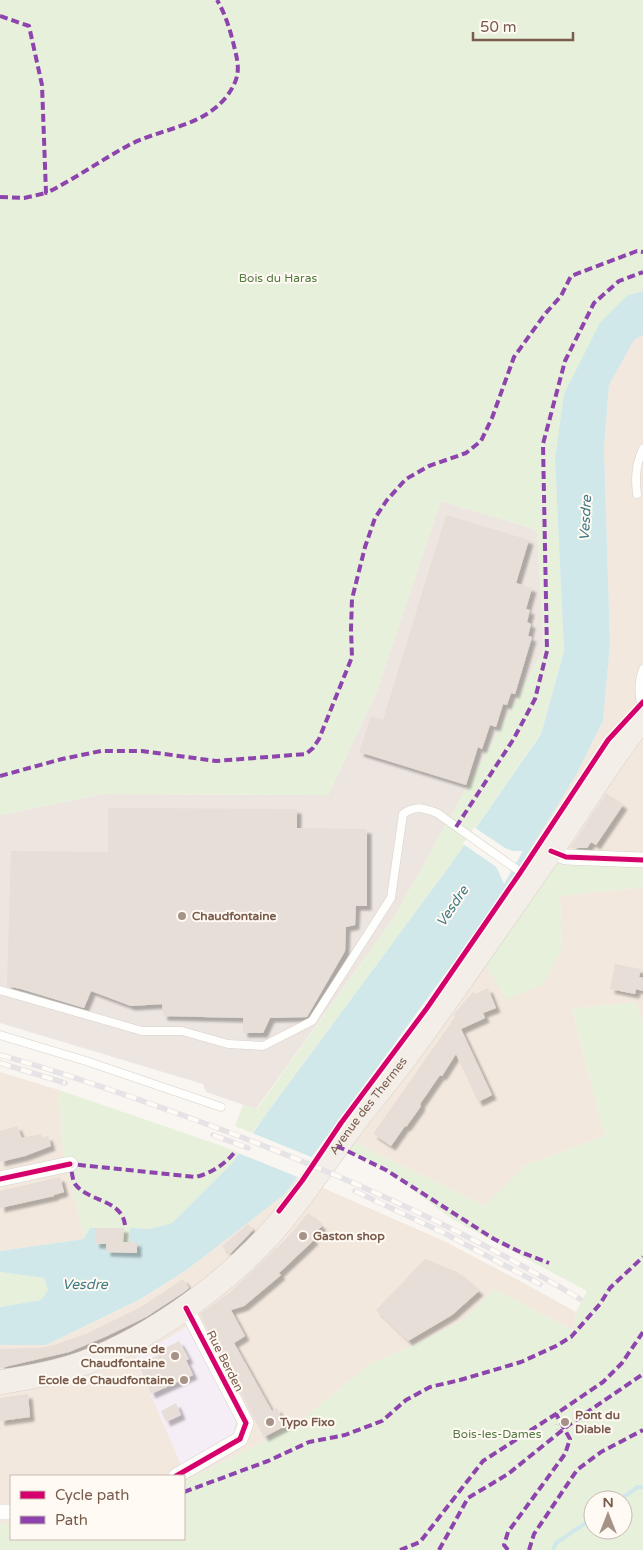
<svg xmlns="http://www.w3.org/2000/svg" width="643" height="1550" font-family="'Varela Round',sans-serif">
	<defs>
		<filter id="shadow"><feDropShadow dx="4.5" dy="4.5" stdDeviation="1" flood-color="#0004"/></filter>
	</defs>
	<rect width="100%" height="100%" fill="#f9f5f0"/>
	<path fill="#f2e8de" d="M 643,335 L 643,860 L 559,855 L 530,850 L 575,777 L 603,721 L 610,644 L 604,448 L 609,385 L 634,339 Z
		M 643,887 L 643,1026 L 636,1002 L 572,1009 L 605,1136 L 526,1165 L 484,1206 L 351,1141 L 484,961 L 562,948 L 560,896 Z
		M 0,1072 L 59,1090 L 63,1153 L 85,1239 L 0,1251 Z
		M 298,1177 L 442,1240 L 522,1282 L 576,1312 L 574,1331 L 494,1289 L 465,1319 L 406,1349 L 370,1364 L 297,1424 L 184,1482 L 184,1476 L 11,1476 L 11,1523 L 0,1524 L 0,1345 L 46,1345 L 142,1299 L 188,1269 L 285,1194 Z"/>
	<path fill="#ede5e0" d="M 441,501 L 537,530 L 544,649 L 395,916 L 256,1109 L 206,1092 L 203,1084 L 0,1023 L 0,815 L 103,794 L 328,795 L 377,691 Z"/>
	<path fill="#f6eef6" d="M 191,1324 L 236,1419 L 234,1433 L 181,1465 L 135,1358 Z"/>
	<path fill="#e7f0db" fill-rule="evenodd" d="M 0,0 L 643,0 L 643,291 L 628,295 L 555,460 L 564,651 L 541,733 L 451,864 L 252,1133 L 235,1126 L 243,1105 L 257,1109 L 395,916 L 544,649 L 537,530 L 441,501 L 377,691 L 328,795 L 103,794 L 0,815 Z
		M 559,855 L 643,860 L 643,887 L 560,896 L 562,948 L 543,985 L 506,999 L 484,961 Z
		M 636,1002 L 643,1026 L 643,1550 L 0,1550 L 0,1524 L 11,1523 L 11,1539 L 184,1539 L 184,1482 L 297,1424 L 370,1364 L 406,1349 L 465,1319 L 494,1289 L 574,1331 L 576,1312 L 587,1291 L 452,1219 L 386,1170 L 347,1151 L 351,1141 L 484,1206 L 526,1165 L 605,1136 L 572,1009 ZM 593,1500 L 623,1500 L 623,1530 L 593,1530 Z
		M 59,1090 L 222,1146 L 239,1153 L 233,1162 L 172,1223 L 150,1229 L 131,1229 L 130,1242 L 123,1242 L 123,1228 L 90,1228 L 85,1239 L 63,1153 Z
		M 0,1272 L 44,1278 L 48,1290 L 41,1300 L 0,1307 Z"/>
	<path fill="#d0e8ea" d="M 643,291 L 643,335 L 634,340 L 609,385 L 604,448 L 610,644 L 603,721 L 575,777 L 499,900 L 285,1194 L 188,1269 L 141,1299 L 46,1345 L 0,1345 L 0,1307 L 41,1300 L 48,1290 L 44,1278 L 0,1272 L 0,1251 L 84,1239 L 90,1228 L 95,1228 L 95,1244 L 106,1244 L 106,1252 L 137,1253 L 137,1242 L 130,1242 L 130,1228 L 150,1229 L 172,1223 L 233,1162 L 264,1117 L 451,864 L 541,734 L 564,651 L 555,460 L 564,394 L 600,323 L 628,295 Z"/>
	<path fill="#f9f5f0" d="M 474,827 L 505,848 L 513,851 L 523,851 L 504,884 L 498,870 L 495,866 L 463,844 Z
		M 250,1132 L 314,1158 L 300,1178 L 236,1152 Z"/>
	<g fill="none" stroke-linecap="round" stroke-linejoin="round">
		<path stroke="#d0e8ea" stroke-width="4" d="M 619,1500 L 638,1487 L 643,1487
			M 553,1550 L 556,1543 L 593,1518"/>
	</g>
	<path fill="#e6ded7" filter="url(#shadow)" d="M 446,515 L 529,540 L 516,583 L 532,588 L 526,609 L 530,610 L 527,622 L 531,624 L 528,636 L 532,637 L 515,694 L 511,693 L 507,705 L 503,704 L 496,727 L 490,725 L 482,749 L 478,747 L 466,785 L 359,752 L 371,716 L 383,720 Z
		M 606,793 L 623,805 L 596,845 L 591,842 L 587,848 L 570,848 Z
		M 108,808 L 297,809 L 297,828 L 367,829 L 367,906 L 356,906 L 355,925 L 346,927 L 345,951 L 307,1017 L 270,1018 L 263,1033 L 243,1033 L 243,1018 L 163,1016 L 162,1004 L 131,1006 L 91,991 L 84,1008 L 21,989 L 7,986 L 11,851 L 108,852 Z
		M 615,964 L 641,969 L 639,977 L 643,978 L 643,991 L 636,989 L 635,994 L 610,989 Z
		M 488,988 L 496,1008 L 483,1013 L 485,1018 L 461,1029 L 492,1095 L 478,1102 L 456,1054 L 442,1076 L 440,1075 L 420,1104 L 421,1106 L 406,1127 L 405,1126 L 391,1146 L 373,1134 L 455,1017 L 454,1014 L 473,992 L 475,994 Z
		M 17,1126 L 22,1138 L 41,1134 L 42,1138 L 48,1136 L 51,1146 L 25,1156 L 0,1162 L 0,1131 Z
		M 60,1177 L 64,1192 L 54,1195 L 54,1196 L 0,1208 L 0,1191 Z
		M 308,1213 L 322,1226 L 311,1237 L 314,1240 L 279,1273 L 281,1275 L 244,1306 L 231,1310 L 245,1336 L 234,1343 L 272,1411 L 277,1408 L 285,1426 L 264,1437 L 216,1345 L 218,1343 L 209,1332 L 200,1314 L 229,1293 L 289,1236 Z
		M 248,1224 L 253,1230 L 230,1254 L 222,1246 Z
		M 95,1228 L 124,1228 L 123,1242 L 137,1242 L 137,1253 L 106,1252 L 106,1244 L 95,1244 Z
		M 425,1259 L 457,1272 L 479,1291 L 452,1315 L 408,1341 L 376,1310 Z
		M 183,1279 L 189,1288 L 184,1292 L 146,1317 L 107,1336 L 69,1352 L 0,1368 L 0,1349 L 39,1348 L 55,1345 L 88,1333 L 141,1307 Z
		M 179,1341 L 189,1359 L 186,1360 L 193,1375 L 151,1394 L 138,1363 L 157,1356 L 155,1353 Z
		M 28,1394 L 30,1417 L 0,1421 L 0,1398 Z
		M 176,1403 L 181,1415 L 166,1422 L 161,1411 Z"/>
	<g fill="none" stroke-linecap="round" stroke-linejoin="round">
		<g stroke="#d7d1cb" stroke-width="9">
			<path id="lane" d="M 637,494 C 635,477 636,464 643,449
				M 643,669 C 638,683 638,695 643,709
				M 0,990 L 142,1031 L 182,1031 L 228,1044 L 263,1046 L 312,1021 L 391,898 L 403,814 C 415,805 424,808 437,813 L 529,878
				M 0,1035 L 86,1061 L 221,1107"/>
		</g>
		<g stroke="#d7d1cb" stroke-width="16">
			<path id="street" d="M 551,851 L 566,857 L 643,860
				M 0,1179 L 70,1164
				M 176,1476 L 240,1439 L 246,1423 L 186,1308
				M 0,1512 L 11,1512"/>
		</g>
		<g stroke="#dad1cc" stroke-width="25">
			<g id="primary">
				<path id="s1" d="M 0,1382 C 28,1378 57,1373 84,1363 C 156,1336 234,1278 283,1219 C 311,1185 334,1149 360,1115 C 376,1095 392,1075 407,1055 C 457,988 503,919 551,851 C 582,807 609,760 643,718"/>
			</g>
		</g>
		<path stroke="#dcd5d0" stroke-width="2.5" stroke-dasharray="1 4" stroke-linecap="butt" d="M 556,1414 L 557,1434"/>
		<use href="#lane" stroke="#fefefd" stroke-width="8"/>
		<use href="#street" stroke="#fefefd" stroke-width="15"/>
		<use href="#primary" stroke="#f3eee8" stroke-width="24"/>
		<g stroke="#e6e3e7" stroke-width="5.5">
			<path id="rail" d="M 0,1055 C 68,1074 135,1098 201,1122 C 332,1170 460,1227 580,1299
				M 0,1063 L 65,1083
				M 213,1135 L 248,1148
				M 355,1191 L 446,1234 L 540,1284"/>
		</g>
		<use href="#rail" stroke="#fffaf3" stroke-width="4" stroke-dasharray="11" stroke-linecap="butt"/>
		<path stroke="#8e44ad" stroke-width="4" stroke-dasharray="8 4" stroke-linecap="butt" d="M 0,16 L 29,26 L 42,85 L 46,193 C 75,179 101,160 129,145 C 162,128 203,127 227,96 C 239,79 240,70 235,50 C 231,33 226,15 217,0
			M 0,197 L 24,198 L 46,193
			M 0,776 L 62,759 L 101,751 L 142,751 L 216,761 L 306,754 L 313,748 L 319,739 L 352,657 L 351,629 L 352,599 L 365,547 L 375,518 L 387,500 L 406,479 L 429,466 L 466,453 L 481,441 L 492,418 L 514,357 L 545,314 L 561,296 L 571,276 L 637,251 L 643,252
			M 456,827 L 513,740 L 535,699 L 547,651 L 543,444 L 565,361 L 594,303 L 619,281 L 643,272
			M 337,1146 L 386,1170 L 494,1239 L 518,1251 L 549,1263
			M 125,1225 C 122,1199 88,1202 75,1184 C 72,1179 72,1170 70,1164 L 196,1177 C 211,1173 224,1165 234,1153
			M 184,1492 L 268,1461 L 309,1442 L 345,1435 L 382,1421 L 406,1400 L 430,1387 L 460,1380 L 521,1362 L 556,1346 L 571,1337 L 600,1304 L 610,1288 L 643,1257
			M 400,1550 L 420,1542 L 483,1461 L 556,1414 L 603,1382 L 622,1363 L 643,1332
			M 439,1550 L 468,1498 L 508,1474 L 570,1424 L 643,1374
			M 508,1550 L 504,1545 L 508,1532 L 565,1454 L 570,1439 L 556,1414
			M 529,1550 L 534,1534 L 577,1470 L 601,1452 L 643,1430"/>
		<g stroke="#fffaf3" stroke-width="8">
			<path id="cycleway" d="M 551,851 L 566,857 L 643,860
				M 0,1179 L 70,1164
				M 279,1211 L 302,1181 L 341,1123 L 427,1008 L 520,873 L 608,740 L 643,702
				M 176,1476 L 240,1439 L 246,1423 L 186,1308"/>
		</g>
		<use href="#cycleway" stroke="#d6006c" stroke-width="5"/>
	</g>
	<g fill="#a69286" stroke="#fffaf3" stroke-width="2">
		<circle cx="182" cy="916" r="5"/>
		<circle cx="303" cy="1236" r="5"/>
		<circle cx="175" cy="1356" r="5"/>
		<circle cx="184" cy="1380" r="5"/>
		<circle cx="270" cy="1422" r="5"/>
		<circle cx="565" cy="1422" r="5"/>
	</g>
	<g text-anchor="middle" stroke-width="4" stroke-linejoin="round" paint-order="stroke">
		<g font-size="12" fill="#537a41" stroke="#fffaf3">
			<text x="278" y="282">Bois du Haras</text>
			<text x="497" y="1438">Bois-les-Dames</text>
		</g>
		<g font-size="12" font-weight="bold" fill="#7a5c4d" stroke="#fffaf3" text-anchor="start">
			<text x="192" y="920">Chaudfontaine</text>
			<text x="313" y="1240">Gaston shop</text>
			<text x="165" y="1353" text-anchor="end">Commune de<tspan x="165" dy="14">Chaudfontaine</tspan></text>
			<text x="174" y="1384" text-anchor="end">Ecole de Chaudfontaine</text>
			<text x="575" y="1419">Pont du<tspan x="575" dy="14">Diable</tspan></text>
			<text x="280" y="1426">Typo Fixo</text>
		</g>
		<g font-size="12" fill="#7a5c4d" stroke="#fffaf3">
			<text dy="4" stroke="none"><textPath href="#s1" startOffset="476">Avenue des Thermes</textPath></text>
			<text transform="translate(225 1361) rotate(63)" y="4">Rue Berden</text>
		</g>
		<g font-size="14" font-style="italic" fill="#437c86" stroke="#fffaf3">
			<text transform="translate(585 518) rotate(-87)" y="5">Vesdre</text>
			<text transform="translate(452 906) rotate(-56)" y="5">Vesdre</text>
			<text x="85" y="1289">Vesdre</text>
		</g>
	</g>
	<rect x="10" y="1475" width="175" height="65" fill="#fffaf3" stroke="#cabbb1"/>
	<rect x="20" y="1491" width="25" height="8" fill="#d6006c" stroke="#cabbb1"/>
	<text x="55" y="1500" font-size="15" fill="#7a5c4d">Cycle path</text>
	<rect x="20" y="1516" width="25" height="8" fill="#8e44ad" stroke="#cabbb1"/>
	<text x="55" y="1525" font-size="15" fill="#7a5c4d">Path</text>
	<g transform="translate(608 1515)"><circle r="24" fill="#fffaf3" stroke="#cabbb1"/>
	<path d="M0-4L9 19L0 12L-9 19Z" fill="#a69286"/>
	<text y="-8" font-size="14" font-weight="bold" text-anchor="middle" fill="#7a5c4d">N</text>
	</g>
	<path d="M473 32v8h100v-8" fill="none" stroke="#7a5c4d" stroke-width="2.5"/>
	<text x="480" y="32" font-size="15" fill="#7a5c4d" stroke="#fffaf3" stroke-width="4" paint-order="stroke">50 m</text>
</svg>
